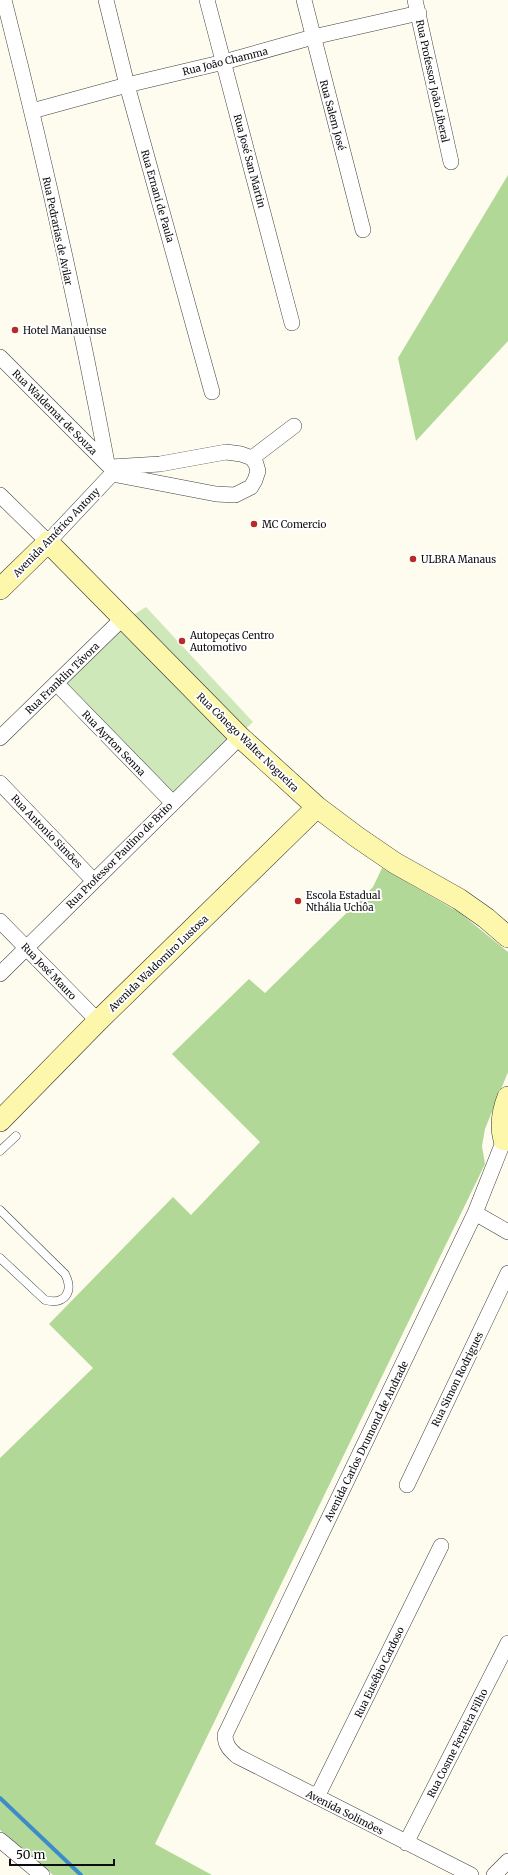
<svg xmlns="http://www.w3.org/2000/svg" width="508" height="1875" font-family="Merriweather,serif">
	<rect width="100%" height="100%" fill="#fefcee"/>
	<path fill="#cfe8b9" d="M 146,607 L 253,722 L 173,798 L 61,682 L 130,617 Z"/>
	<path fill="#b2d898" d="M 508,175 L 508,341 L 416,441 L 398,358 Z
		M 382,868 L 460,913 L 508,952 L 508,1072 L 485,1129 L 482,1146 L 485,1164 L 155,1844 L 212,1875 L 53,1875 L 0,1830 L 0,1458 L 93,1368 L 49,1324 L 173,1197 L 191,1215 L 260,1142 L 172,1054 L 249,979 L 265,993 L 373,887 Z"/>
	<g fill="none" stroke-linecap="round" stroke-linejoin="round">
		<path stroke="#3d8bc9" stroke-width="4" d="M 0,1798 L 81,1875"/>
		<g stroke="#404040" stroke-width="9">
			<path id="lane" d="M 0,1151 L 16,1136
				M 0,1210 L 65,1274 C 74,1292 65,1305 45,1300 L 0,1258"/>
		</g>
		<g stroke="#404040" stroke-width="16">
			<path id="street" d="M 4,0 C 43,153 78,308 107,463
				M 106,0 L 127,85 L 212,392
				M 207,0 L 292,323
				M 304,0 L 363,230
				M 415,0 L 451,162
				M 32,111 L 127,85 L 224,62 L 313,37 L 419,13
				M 0,357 L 108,465
				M 252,458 L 294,426
				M 111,467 L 160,464 L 226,452 L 241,454 L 252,458 L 256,464 L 258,471 L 255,480 L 251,487 L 235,495 L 216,494 L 112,474
				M 0,495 L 48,542 L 112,474
				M 56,683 L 172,802
				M 0,738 L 123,618
				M 0,783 L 93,880
				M 0,921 L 98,1021
				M 0,974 L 240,737
				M 475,1213 L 508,1232
				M 407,1485 L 508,1273
				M 317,1797 L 441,1546
				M 0,1840 L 42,1875
				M 406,1843 L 508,1643
				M 471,1875 L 237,1756 C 230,1750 225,1745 225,1735 L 475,1213 L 504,1140
				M 494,1875 L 508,1861"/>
		</g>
		<g stroke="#2f2f2f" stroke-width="22">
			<path id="secondary" d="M 0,589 L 48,542 L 240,737 L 317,807 L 357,837 L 395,863 L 459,899 L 486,918 L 508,937
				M 0,1121 L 98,1021 L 317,807
				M 504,1140 C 500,1125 502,1112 508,1097"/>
		</g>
		<use href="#lane" stroke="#fff" stroke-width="8"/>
		<use href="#street" stroke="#fff" stroke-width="15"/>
		<use href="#secondary" stroke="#fcf7ab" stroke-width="21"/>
	</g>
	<g fill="#b9292a" stroke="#fff" stroke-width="1.5">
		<circle cx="15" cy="330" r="4"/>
		<circle cx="254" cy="524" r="4"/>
		<circle cx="413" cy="559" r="4"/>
		<circle cx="182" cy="641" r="4"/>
		<circle cx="298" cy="901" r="4"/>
	</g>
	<g text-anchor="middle" stroke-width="4" stroke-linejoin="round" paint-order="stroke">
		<g font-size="10" fill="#0d0d0d" stroke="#fff">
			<text transform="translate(225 61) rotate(-14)" y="4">Rua João Chamma</text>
			<text transform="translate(433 81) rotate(78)" y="4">Rua Professor João Liberal</text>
			<text transform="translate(333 115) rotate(75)" y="4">Rua Salem José</text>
			<text transform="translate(250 161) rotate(75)" y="4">Rua José San Martin</text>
			<text transform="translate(158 196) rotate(74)" y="4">Rua Ernani de Paula</text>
			<text transform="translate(58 231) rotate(78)" y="4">Rua Pedrarias de Avilar</text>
			<text transform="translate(55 412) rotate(45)" y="4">Rua Waldemar de Souza</text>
			<text transform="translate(56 532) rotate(-46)" y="4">Avenida Américo Antony</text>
			<text transform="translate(62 678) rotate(-44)" y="4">Rua Franklin Távora</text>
			<text transform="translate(248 742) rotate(44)" y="4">Rua Cônego Walter Nogueira</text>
			<text transform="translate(114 743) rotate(46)" y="4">Rua Ayrton Senna</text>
			<text transform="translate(47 831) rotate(46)" y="4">Rua Antonio Simões</text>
			<text transform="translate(119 855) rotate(-45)" y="4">Rua Professor Paulino de Brito</text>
			<text transform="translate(158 963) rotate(-44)" y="4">Avenida Waldomiro Lustosa</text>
			<text transform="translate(49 971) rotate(46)" y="4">Rua José Mauro</text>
			<text transform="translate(457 1379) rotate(-64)" y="4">Rua Simon Rodrigues</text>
			<text transform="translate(366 1441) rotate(-64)" y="4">Avenida Carlos Drumond de Andrade</text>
			<text transform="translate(379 1672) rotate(-64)" y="4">Rua Eusébio Cardoso</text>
			<text transform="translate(457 1743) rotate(-63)" y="4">Rua Cosme Ferreira Filho</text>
			<text transform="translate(345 1812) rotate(27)" y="4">Avenida Solimões</text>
		</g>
		<g font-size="10" fill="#0d0d0d" stroke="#fff" text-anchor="start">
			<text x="23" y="334">Hotel Manauense</text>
			<text x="262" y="528">MC Comercio</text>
			<text x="421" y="563">ULBRA Manaus</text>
			<text x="190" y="639">Autopeças Centro<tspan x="190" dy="12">Automotivo</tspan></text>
			<text x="306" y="899">Escola Estadual<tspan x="306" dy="12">Nthália Uchôa</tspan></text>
		</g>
	</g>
	<path d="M10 1859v6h104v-6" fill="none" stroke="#0d0d0d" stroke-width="2"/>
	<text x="16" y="1859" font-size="12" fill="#0d0d0d" stroke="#ffffff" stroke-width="3" paint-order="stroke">50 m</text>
</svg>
